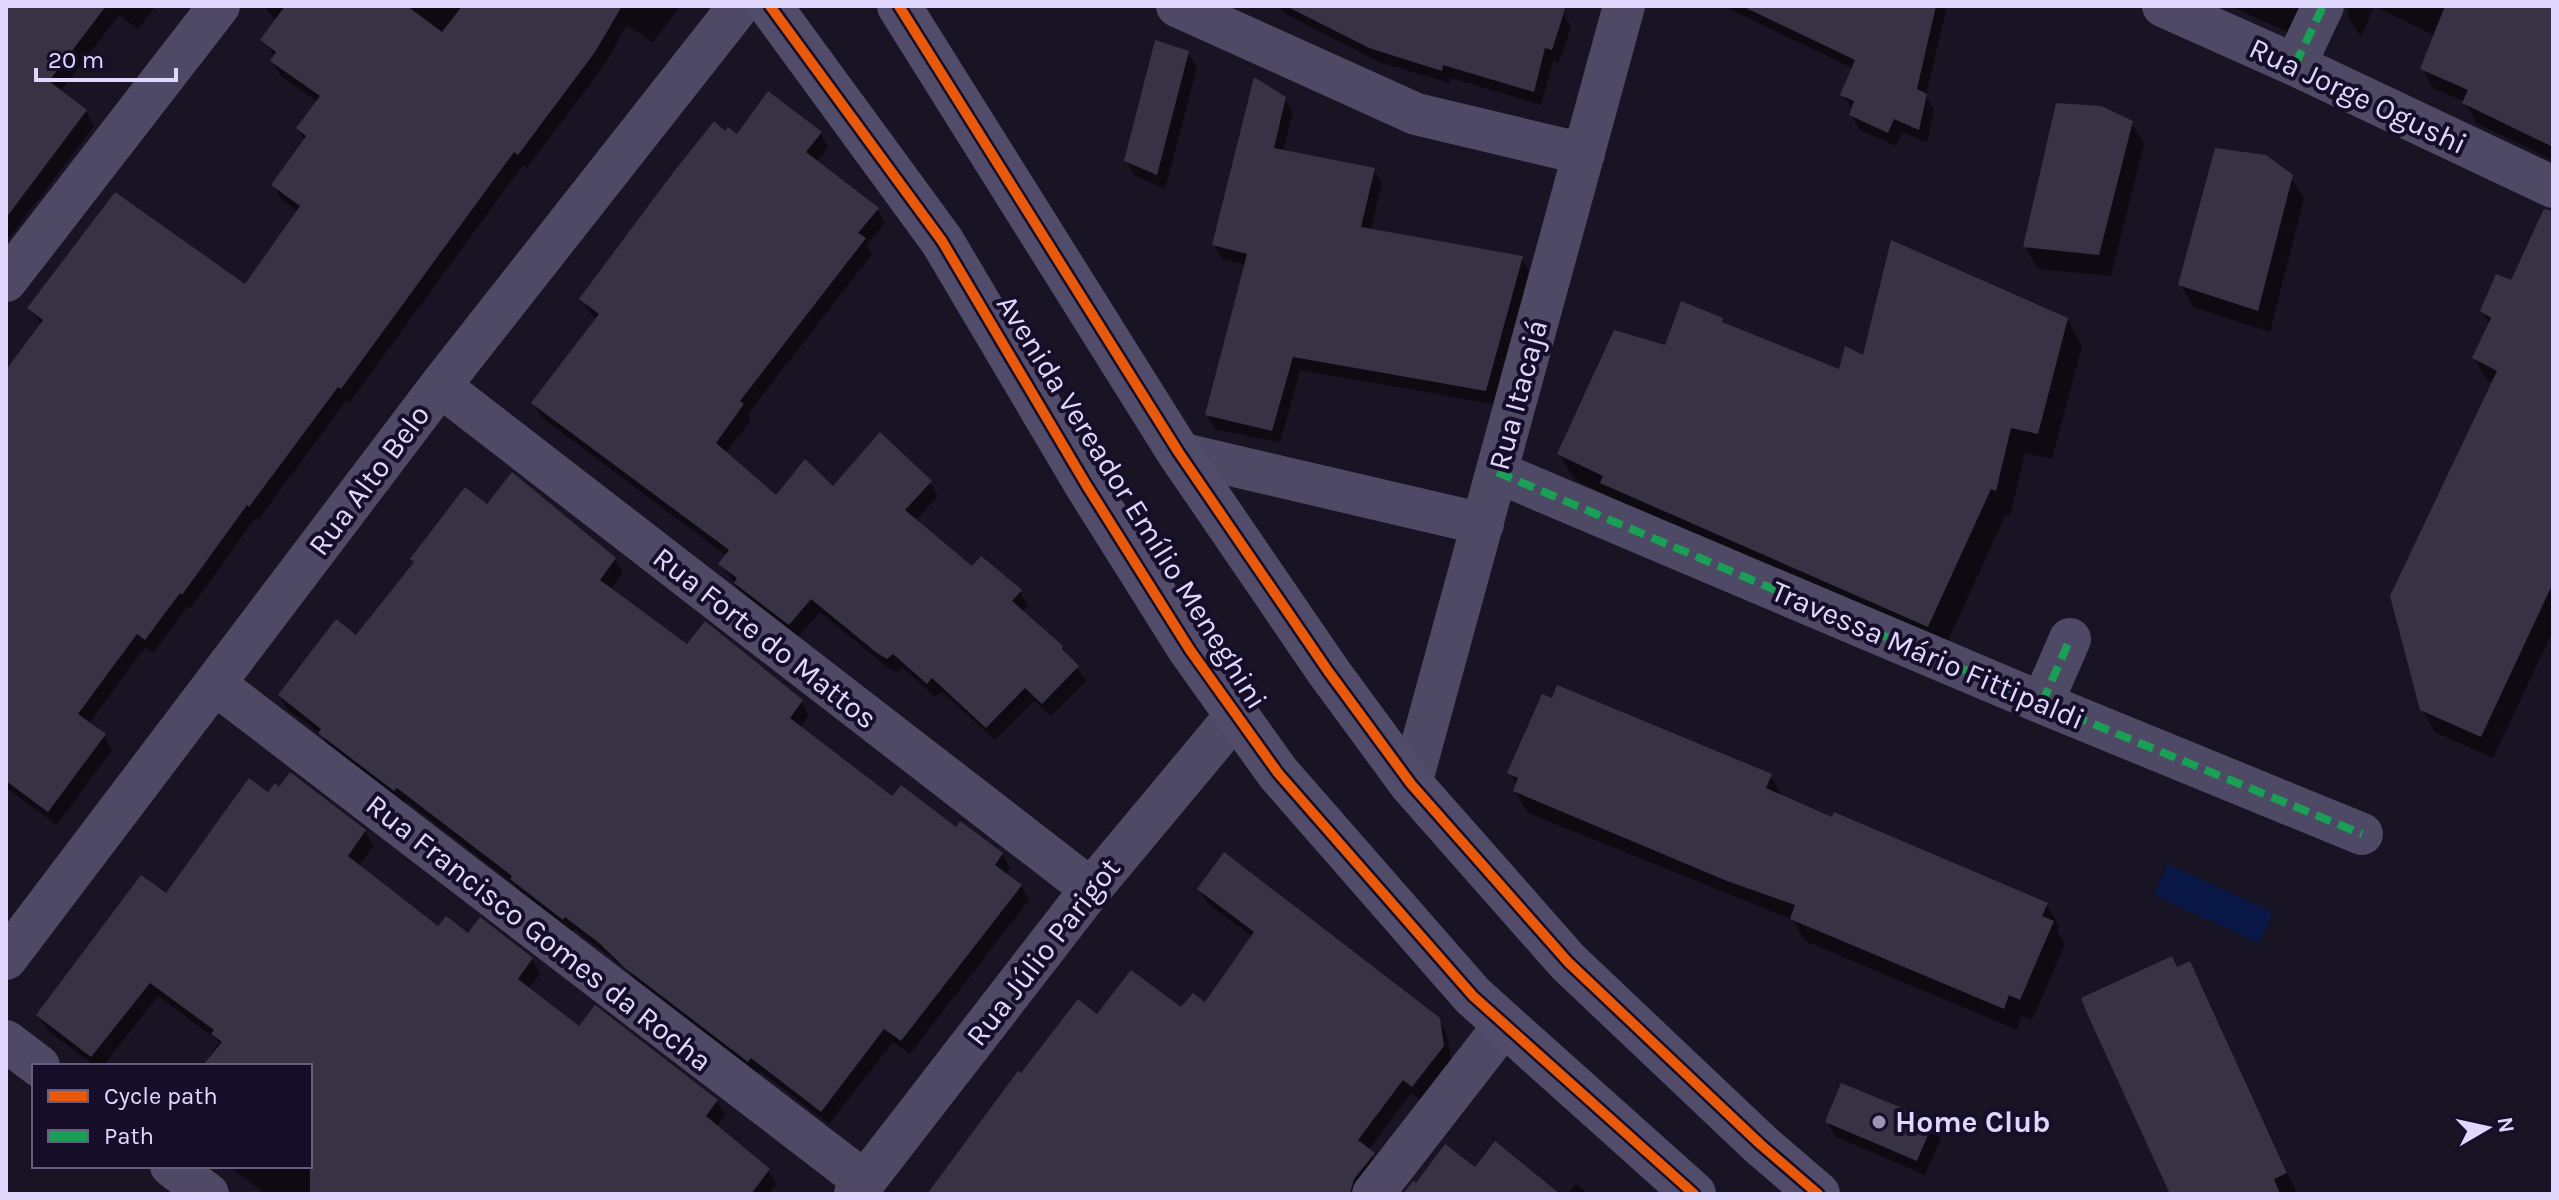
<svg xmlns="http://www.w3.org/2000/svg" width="2559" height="1200" font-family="Karla,sans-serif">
	<rect width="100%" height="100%" fill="#191423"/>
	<path fill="#091846" d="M 2168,864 L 2273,912 L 2259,943 L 2154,895 Z"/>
	<path fill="#0007" d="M 6,6 L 156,6 L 138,29 L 119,15 L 60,92 L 86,111 L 94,126 L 9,238 L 6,236 Z
		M 264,6 L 680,6 L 653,43 L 627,25 L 603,67 L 527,168 L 523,165 L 350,402 L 347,400 L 258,520 L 255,518 L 191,608 L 188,606 L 153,653 L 145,647 L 89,724 L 104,735 L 112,750 L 57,825 L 6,788 L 6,373 L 42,325 L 30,308 L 246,287 L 299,212 L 281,199 L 273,185 L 305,141 L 298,129 L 318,102 L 281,76 L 272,61 L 275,57 L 263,40 L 276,21 Z
		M 1280,6 L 1567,6 L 1564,15 L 1571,27 L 1559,63 L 1553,61 L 1541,105 L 1451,78 L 1449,83 L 1379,62 L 1284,13 Z
		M 1723,6 L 1947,6 L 1926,96 L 1934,110 L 1927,143 L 1902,132 L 1896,146 L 1860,130 L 1851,115 L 1853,110 L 1843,95 L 1854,69 Z
		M 2230,6 L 2320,6 L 2301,38 Z
		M 2349,6 L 2553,6 L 2553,160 L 2476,123 L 2465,102 L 2433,88 L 2422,68 L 2435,36 L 2374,6 L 2361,37 L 2347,16 Z
		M 1188,53 L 1197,68 L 1165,189 L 1135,176 L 1126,161 Z
		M 1284,98 L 1293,112 L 1283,152 L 1374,170 L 1382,184 L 1370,231 L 1521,258 L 1529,271 L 1493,404 L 1300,370 L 1280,443 L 1215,429 L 1207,415 L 1246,265 L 1222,259 L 1214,245 Z
		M 2131,122 L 2144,144 L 2111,276 L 2038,269 L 2025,247 Z
		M 820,133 L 828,147 L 816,163 L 877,209 L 885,223 L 867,245 L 872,254 L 748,414 L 751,420 L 725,454 L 776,498 L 833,489 L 930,482 L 938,496 L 915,521 L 972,568 L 1020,592 L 1028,606 L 1022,612 L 1062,647 L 1086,681 L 1051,716 L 1034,701 L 995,740 L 941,691 L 935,697 L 902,667 L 896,672 L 887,667 L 820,612 L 797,638 L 744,597 L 721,564 L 727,556 L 541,417 L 533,403 L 597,319 L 590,313 L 582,299 L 726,134 L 738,137 Z
		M 2291,177 L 2304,199 L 2270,332 L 2193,307 L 2181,285 Z
		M 2553,279 L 2553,631 L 2493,758 L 2435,732 L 2422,709 L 2493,383 L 2487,380 L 2474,358 L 2490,325 L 2482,311 L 2512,282 Z
		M 1722,319 L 1725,325 L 1840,371 L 1865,357 L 2067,319 L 2082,346 L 2052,459 L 2025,453 L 2010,516 L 2006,514 L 1943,652 L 1618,510 L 1611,497 L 1575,480 L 1559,454 L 1666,347 Z
		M 487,507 L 615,559 L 623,573 L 610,590 L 688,647 L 801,701 L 809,715 L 800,728 L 893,798 L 1002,854 L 1010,868 L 1006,875 L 1021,886 L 1029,900 L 910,1054 L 893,1042 L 829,1124 L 760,1071 L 757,1075 L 635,982 L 630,972 L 574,929 L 571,933 L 520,894 L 515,885 L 405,800 L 403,804 L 329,747 L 323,736 L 288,710 L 280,696 L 356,638 L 415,564 L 412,559 Z
		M 1510,773 L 1770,776 L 1783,797 L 2046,904 L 2059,926 L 2057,931 L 2065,944 L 2032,1020 L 2021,1016 L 2017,1030 L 1805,941 L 1793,920 L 1528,813 L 1515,791 L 1517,786 Z
		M 269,795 L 365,831 L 373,846 L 358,867 L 439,929 L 468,936 L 532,959 L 540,974 L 528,989 L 579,1029 L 717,1101 L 725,1115 L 716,1127 L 768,1170 L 776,1184 L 769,1194 L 266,1194 L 228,1166 L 310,1166 L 310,1066 L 202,1066 L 219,1043 L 216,1039 L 158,996 L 103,1066 L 95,1066 L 47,1030 L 38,1015 L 167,896 Z
		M 1199,889 L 1438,1019 L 1447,1034 L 1451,1061 L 1420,1100 L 1411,1093 L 1368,1151 L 1381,1168 L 1361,1194 L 928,1194 L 1021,1076 L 1098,1017 L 1181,1010 L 1205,1004 L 1253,937 L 1207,903 Z
		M 2189,964 L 2202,986 L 2297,1194 L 2172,1194 L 2177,969 Z
		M 1827,1122 L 1932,1123 L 1941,1138 L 1925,1175 L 1836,1137 Z
		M 1576,1184 L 1589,1194 L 1568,1194 Z"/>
	<path fill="#383245" d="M 6,6 L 106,6 L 49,81 L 87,110 L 6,218 Z
		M 285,6 L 407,6 L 442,32 L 462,6 L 622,6 L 595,52 L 518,155 L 514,152 L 341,389 L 338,387 L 249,507 L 247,505 L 182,595 L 180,593 L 145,640 L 137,634 L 78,714 L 106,734 L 48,812 L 6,781 L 6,370 L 43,320 L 27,308 L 115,192 L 245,284 L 300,206 L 271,185 L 306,136 L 296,128 L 320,96 L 270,61 L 276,52 L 260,40 Z
		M 1286,6 L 1566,6 L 1552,50 L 1545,48 L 1534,92 L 1443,65 L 1442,71 L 1369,48 Z
		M 1742,6 L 1936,6 L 1917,89 L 1927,94 L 1919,130 L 1894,119 L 1888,133 L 1849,115 L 1854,101 L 1840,95 L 1855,60 Z
		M 2445,6 L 2553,6 L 2553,147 L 2462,103 L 2468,90 L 2420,69 Z
		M 1155,40 L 1189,51 L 1157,175 L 1124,161 Z
		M 1254,77 L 1286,97 L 1274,148 L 1375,168 L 1361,227 L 1523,256 L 1486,391 L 1293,357 L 1272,431 L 1205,415 L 1247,254 L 1212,245 Z
		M 768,91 L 822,132 L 806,152 L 879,208 L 858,233 L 866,238 L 740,401 L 744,404 L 716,443 L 776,495 L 805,459 L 833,486 L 880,432 L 932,481 L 905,510 L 972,566 L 981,556 L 1022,590 L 1012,601 L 1063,646 L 1062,649 L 1079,666 L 1042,704 L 1025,688 L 986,728 L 932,678 L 927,684 L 893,654 L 887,659 L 877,653 L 811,599 L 789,625 L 734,583 L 737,578 L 718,564 L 729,550 L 531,403 L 599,314 L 579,299 L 669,178 L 714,121 L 725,131 L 728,127 L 737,134 Z
		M 2056,103 L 2101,106 L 2133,121 L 2099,255 L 2023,247 Z
		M 2215,148 L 2266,155 L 2293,175 L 2258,311 L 2178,285 Z
		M 2544,209 L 2553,211 L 2553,583 L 2481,737 L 2420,710 L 2390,596 L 2497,371 L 2472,358 L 2491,318 L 2480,311 L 2496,274 L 2511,280 Z
		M 1891,240 L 2068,318 L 2038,434 L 2011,428 L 1996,491 L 1991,489 L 1928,627 L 1600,483 L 1603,476 L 1557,454 L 1614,330 L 1665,345 L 1681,301 L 1723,318 L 1722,322 L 1839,369 L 1845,346 L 1863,355 Z
		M 512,472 L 616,558 L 600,580 L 687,644 L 705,621 L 803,700 L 790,718 L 892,796 L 901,785 L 956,827 L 960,821 L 1003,853 L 995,865 L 1022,885 L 901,1041 L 884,1029 L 821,1112 L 751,1058 L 748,1062 L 625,968 L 599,943 L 565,917 L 563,920 L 510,879 L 512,876 L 397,788 L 394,791 L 318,733 L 321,729 L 278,695 L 336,619 L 356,635 L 414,562 L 410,559 L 465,487 L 487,504 Z
		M 1557,685 L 1772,774 L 1766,788 L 1832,817 L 1834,812 L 2048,903 L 2042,916 L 2054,921 L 2020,1000 L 2009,995 L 2004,1009 L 1790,919 L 1795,905 L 1727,881 L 1513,791 L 1518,778 L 1507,773 L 1542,694 L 1552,698 Z
		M 290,772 L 366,830 L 348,856 L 438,926 L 446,916 L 468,933 L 480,917 L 533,958 L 518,979 L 579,1026 L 595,1005 L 718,1100 L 706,1116 L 770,1169 L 751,1194 L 310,1194 L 310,1066 L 202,1066 L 222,1042 L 211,1034 L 214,1030 L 150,983 L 91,1057 L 36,1015 L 141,875 L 166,893 L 249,778 L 268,792 L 275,783 L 279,787 Z
		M 1224,852 L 1440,1018 L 1444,1046 L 1412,1087 L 1403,1080 L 1358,1140 L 1375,1153 L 1354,1179 L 1350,1194 L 927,1194 L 1018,1071 L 1021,1073 L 1078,999 L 1097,1014 L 1131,970 L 1181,1007 L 1193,993 L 1205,1002 L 1254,932 L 1197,889 Z
		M 2172,956 L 2177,967 L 2190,961 L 2287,1173 L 2274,1179 L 2280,1194 L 2170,1194 L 2090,1020 L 2081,998 Z
		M 1841,1083 L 1934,1121 L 1917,1161 L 1825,1122 Z
		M 1495,1141 L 1560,1194 L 1403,1194 L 1413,1181 L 1416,1183 L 1445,1144 L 1475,1167 Z"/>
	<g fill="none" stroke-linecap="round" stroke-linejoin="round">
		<path stroke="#4e4964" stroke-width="42" d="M 1177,6 L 1416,114 L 1584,154
			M 2163,6 L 2295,65 L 2553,187
			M 2295,65 L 2323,6
			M 6,281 L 219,6
			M 440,386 L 1091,889
			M 1179,453 L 1483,524
			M 1497,472 L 2042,703 L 2362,834
			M 215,684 L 864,1181
			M 2042,703 L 2070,639
			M 1411,784 L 1624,6
			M 6,959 L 440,386 L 739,6
			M 6,1041 L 39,1066
			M 171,1166 L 208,1194
			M 855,1194 L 1091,889 L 1236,715
			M 1373,1194 L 1505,1024"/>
		<path stroke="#514c6a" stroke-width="44" d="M 770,6 L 942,241 L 1087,486 L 1190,650 L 1278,773 L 1473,996 L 1694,1194
			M 899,6 L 1179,453 L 1328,671 L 1411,784 L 1568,962 L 1760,1144 L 1818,1194"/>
		<path stroke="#1a9f57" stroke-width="8" stroke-dasharray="16 8" stroke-linecap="butt" d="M 2295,65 L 2323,6
			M 1497,472 L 2042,703 L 2362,834
			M 2042,703 L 2070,639"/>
		<g stroke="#160e29" stroke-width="15">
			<path id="cycleway" d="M 770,6 L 942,241 L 1087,486 L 1190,650 L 1278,773 L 1473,996 L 1694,1194
				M 899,6 L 1179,453 L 1328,671 L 1411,784 L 1568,962 L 1760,1144 L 1818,1194"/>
		</g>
		<use href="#cycleway" stroke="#e8590c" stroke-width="10"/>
	</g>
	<circle fill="#9a93b2" stroke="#160e29" stroke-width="3" cx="1879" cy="1122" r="8"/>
	<g text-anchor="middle" stroke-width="8" stroke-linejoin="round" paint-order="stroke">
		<g font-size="30" fill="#e0d7ff" stroke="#160e29">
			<text transform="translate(2358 96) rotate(25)" y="10">Rua Jorge Ogushi</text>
			<text transform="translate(1518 395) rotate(-75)" y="10">Rua Itacajá</text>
			<text transform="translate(369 480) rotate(-53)" y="10">Rua Alto Belo</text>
			<text transform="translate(1132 502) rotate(58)" y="10">Avenida Vereador Emílio Meneghini</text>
			<text transform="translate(765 638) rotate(38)" y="10">Rua Forte do Mattos</text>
			<text transform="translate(1928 655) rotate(23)" y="10">Travessa Mário Fittipaldi</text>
			<text transform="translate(539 933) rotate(38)" y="10">Rua Francisco Gomes da Rocha</text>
			<text transform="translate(1043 952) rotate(-52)" y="10">Rua Júlio Parigot</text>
		</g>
		<g font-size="30" font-weight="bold" fill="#e0d7ff" stroke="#160e29" text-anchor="start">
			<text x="1895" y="1132">Home Club</text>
		</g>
	</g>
	<rect width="2559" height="1200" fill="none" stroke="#e0d7ff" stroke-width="16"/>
	<rect x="32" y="1064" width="280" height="104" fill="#160e29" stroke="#675e7f" stroke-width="2"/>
	<rect x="48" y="1090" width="40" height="12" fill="#e8590c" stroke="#675e7f" stroke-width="2"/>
	<text x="104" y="1104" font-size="24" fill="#e0d7ff">Cycle path</text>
	<rect x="48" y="1130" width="40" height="12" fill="#1a9f57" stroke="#675e7f" stroke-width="2"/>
	<text x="104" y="1144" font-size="24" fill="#e0d7ff">Path</text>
	<g transform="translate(2487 1128) rotate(81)" stroke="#160e29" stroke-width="6" paint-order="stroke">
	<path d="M0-6L14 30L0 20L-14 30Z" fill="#e0d7ff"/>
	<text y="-12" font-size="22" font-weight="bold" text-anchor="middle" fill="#e0d7ff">N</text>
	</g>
	<path d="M36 68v12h140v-12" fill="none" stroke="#e0d7ff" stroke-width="4"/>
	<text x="48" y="68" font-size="24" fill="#e0d7ff" stroke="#160e29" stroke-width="6" paint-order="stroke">20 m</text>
</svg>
